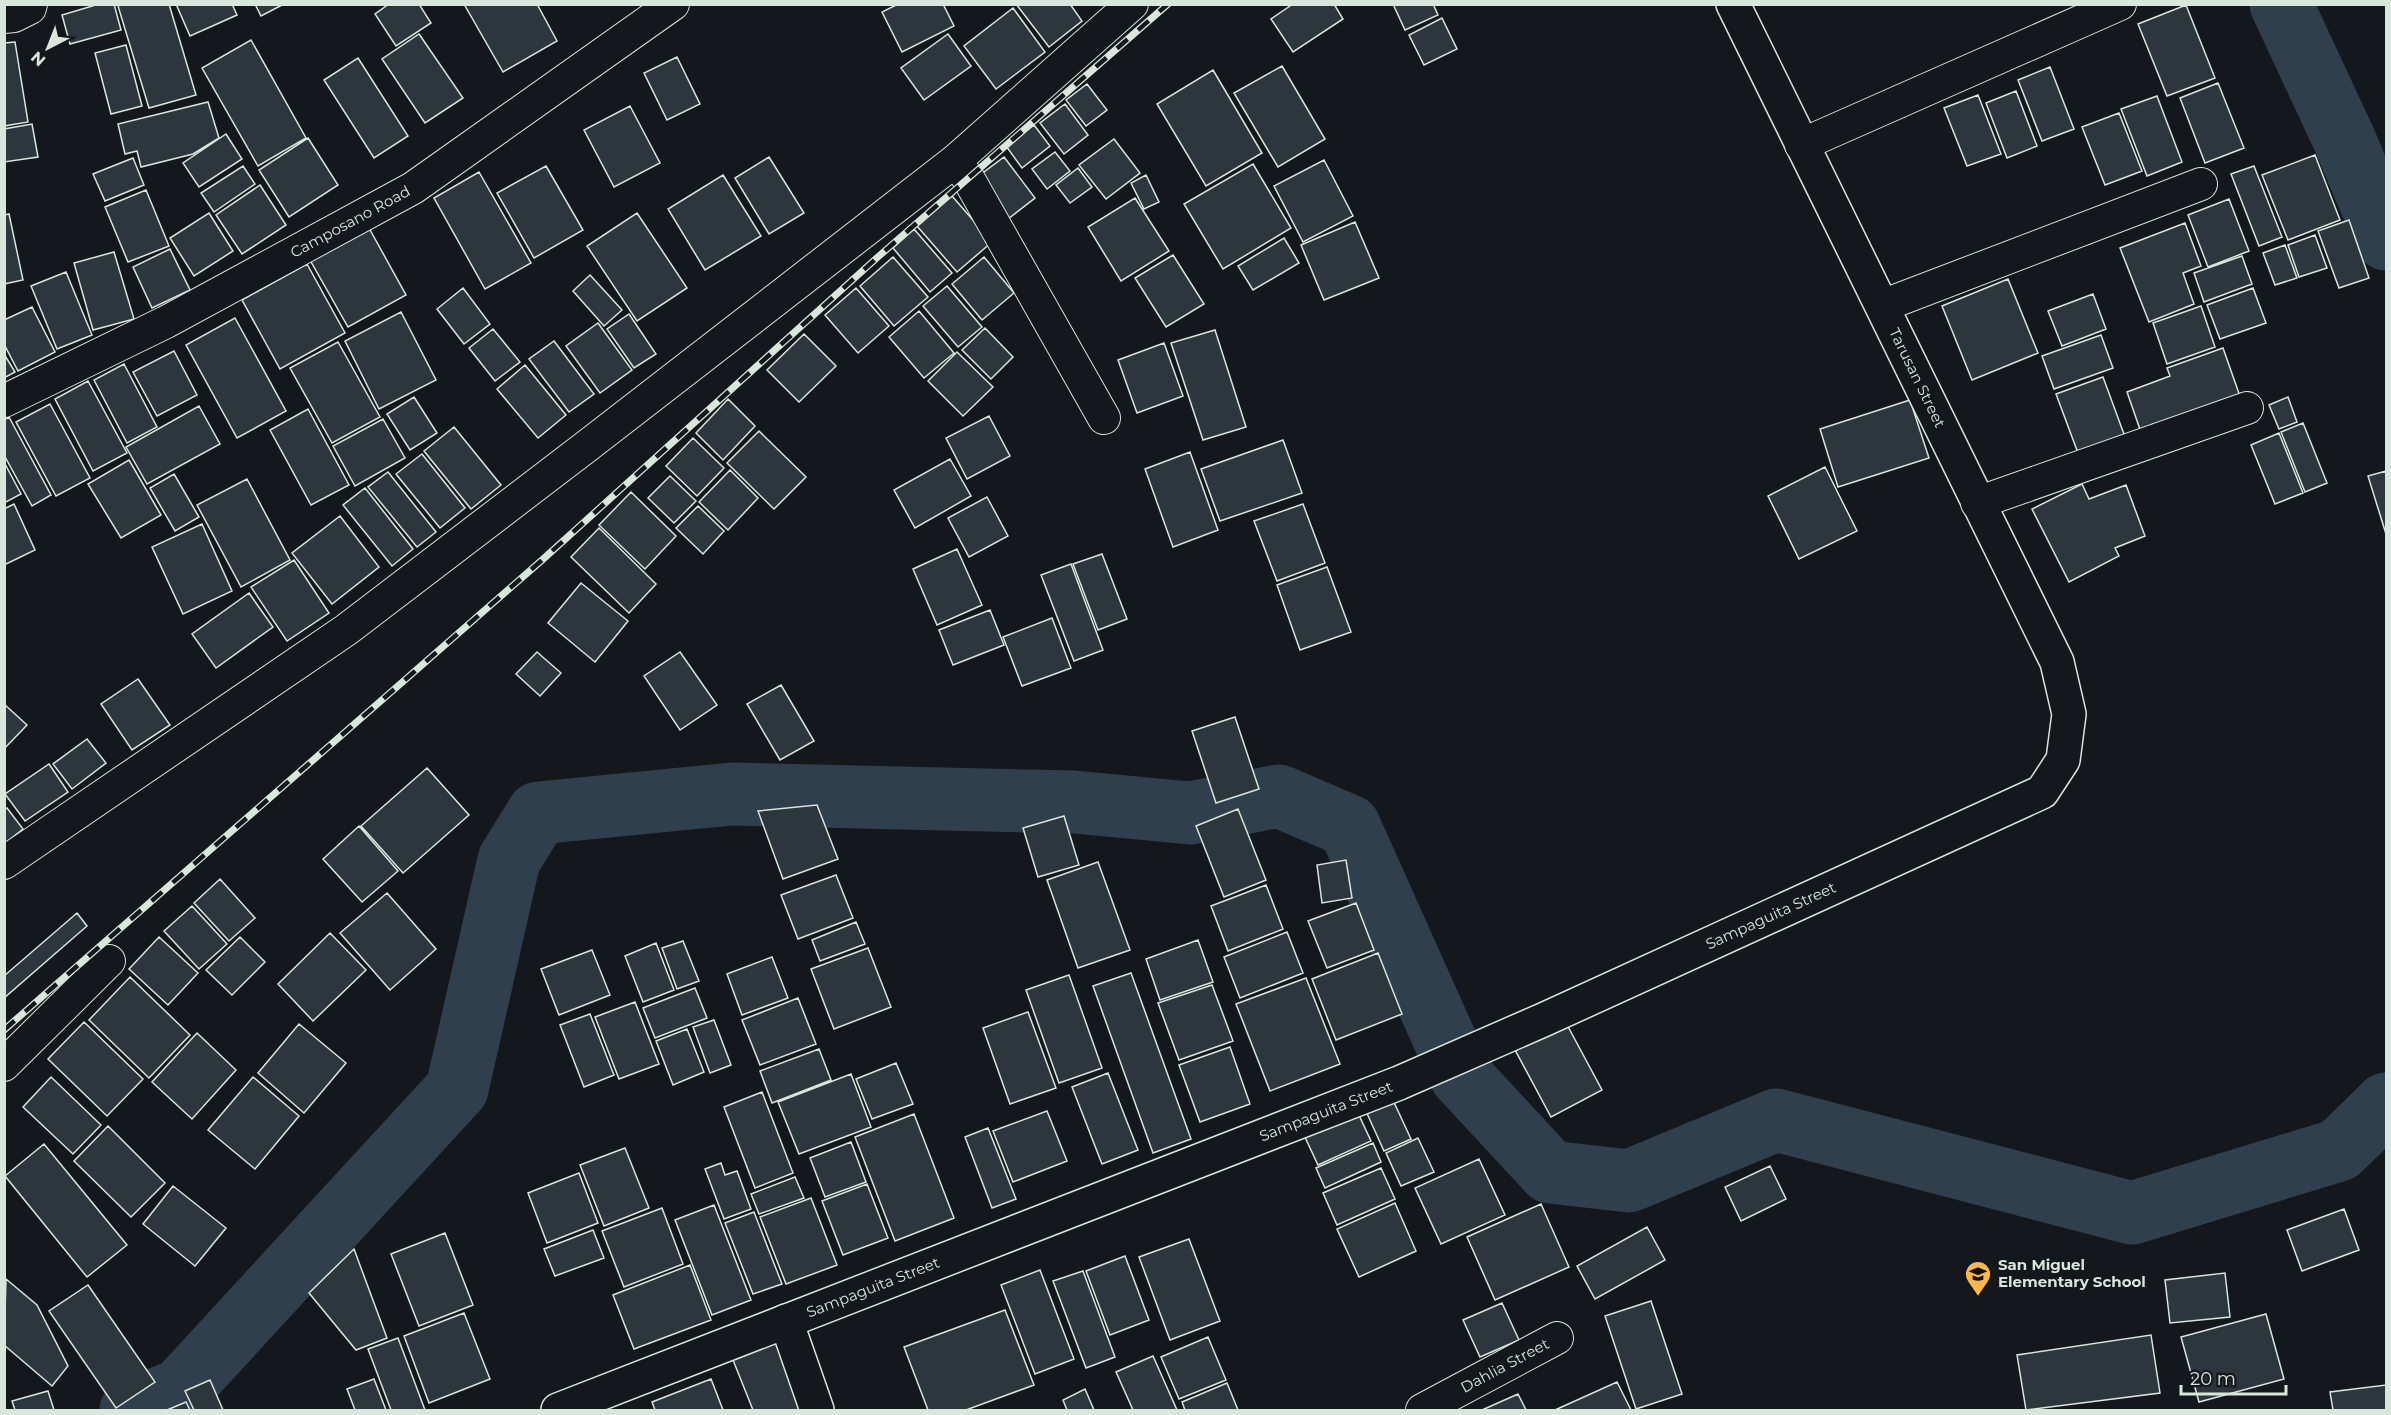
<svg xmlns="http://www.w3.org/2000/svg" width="2391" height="1415" font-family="Montserrat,sans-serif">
	<rect width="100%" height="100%" fill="#14181c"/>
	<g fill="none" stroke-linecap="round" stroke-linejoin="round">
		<path stroke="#2f3f4d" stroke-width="63" d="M 2281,4 L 2344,139 L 2386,239
			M 131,1410 L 180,1390 L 457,1089 L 509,860 L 538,813 L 732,794 L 1074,802 L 1190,813 L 1279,796 L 1349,826 L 1461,1076 L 1550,1172 L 1629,1181 L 1776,1120 L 2132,1213 L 2339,1150 L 2386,1104"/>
	</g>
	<path fill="#2c363c" stroke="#d8e6dc" stroke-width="1.5" d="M 99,4 L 114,4 L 121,30 L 70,44 L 62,15 Z
		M 123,4 L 169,4 L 196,95 L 149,108 L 118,6 Z
		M 176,4 L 232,4 L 237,15 L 190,36 Z
		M 255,4 L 284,4 L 261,16 Z
		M 389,4 L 419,4 L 431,23 L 396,46 L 375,14 Z
		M 464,4 L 537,4 L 557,41 L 503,72 Z
		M 898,4 L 943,4 L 954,26 L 902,52 L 882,12 Z
		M 1016,4 L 1070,4 L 1082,21 L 1049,47 Z
		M 1293,4 L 1334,4 L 1343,19 L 1293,52 L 1271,19 Z
		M 1393,4 L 1433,4 L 1438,15 L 1405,30 Z
		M 2186,5 L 2215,78 L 2167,96 L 2138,24 Z
		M 1013,8 L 1045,52 L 996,89 L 964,46 Z
		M 1442,18 L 1457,49 L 1424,65 L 1409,35 Z
		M 419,34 L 463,98 L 425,123 L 382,59 Z
		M 948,34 L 971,66 L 924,100 L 901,68 Z
		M 251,40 L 306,138 L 258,166 L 202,68 Z
		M 15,42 L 28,122 L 4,126 L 4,43 Z
		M 126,45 L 142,106 L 111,114 L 95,53 Z
		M 677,57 L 700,104 L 667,120 L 644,73 Z
		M 358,58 L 408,136 L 374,158 L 324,80 Z
		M 1282,66 L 1325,139 L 1278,167 L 1234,93 Z
		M 2050,67 L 2074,129 L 2042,141 L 2018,80 Z
		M 1213,70 L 1262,153 L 1206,186 L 1157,104 Z
		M 2218,83 L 2244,148 L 2205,163 L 2180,98 Z
		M 1087,84 L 1107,110 L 1086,126 L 1066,100 Z
		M 2016,91 L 2037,146 L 2007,158 L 1986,103 Z
		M 1978,95 L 2001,154 L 1967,166 L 1944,108 Z
		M 2157,96 L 2182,162 L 2147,176 L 2121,109 Z
		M 208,102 L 219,138 L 193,154 L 141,167 L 137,151 L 125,154 L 118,124 Z
		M 1065,104 L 1088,135 L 1064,154 L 1040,123 Z
		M 630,106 L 660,163 L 614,187 L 584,130 Z
		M 2119,113 L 2142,171 L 2105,185 L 2082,127 Z
		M 32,124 L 38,157 L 4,162 L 4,129 Z
		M 1034,125 L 1050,146 L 1022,168 L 1006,146 Z
		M 226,134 L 242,159 L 199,187 L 183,163 Z
		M 308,138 L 338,185 L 289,217 L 259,170 Z
		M 1114,139 L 1140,173 L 1106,199 L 1079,165 Z
		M 1055,152 L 1070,171 L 1047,189 L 1032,169 Z
		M 2315,155 L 2340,220 L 2288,240 L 2262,175 Z
		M 769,157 L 804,213 L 769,234 L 735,178 Z
		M 1004,157 L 1035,198 L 1008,219 L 976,178 Z
		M 133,158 L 144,185 L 105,201 L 93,174 Z
		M 1324,160 L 1353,216 L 1303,242 L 1274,186 Z
		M 1253,164 L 1291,228 L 1223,269 L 1184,204 Z
		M 243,166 L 255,184 L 214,212 L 201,193 Z
		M 546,166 L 583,230 L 534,258 L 497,193 Z
		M 2254,166 L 2282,237 L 2259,246 L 2231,174 Z
		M 1078,168 L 1092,187 L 1070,203 L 1056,185 Z
		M 479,172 L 531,263 L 485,289 L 434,198 Z
		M 723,175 L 761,236 L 705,270 L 668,209 Z
		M 1146,175 L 1159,202 L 1144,209 L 1131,183 Z
		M 260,185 L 286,225 L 242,254 L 216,215 Z
		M 146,190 L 169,246 L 128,262 L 105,207 Z
		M 952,196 L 992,242 L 957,272 L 917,226 Z
		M 1135,198 L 1169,251 L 1121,281 L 1088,227 Z
		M 2229,199 L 2249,251 L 2208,267 L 2188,215 Z
		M 209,213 L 233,251 L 194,276 L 170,238 Z
		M 637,213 L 687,288 L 637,321 L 587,246 Z
		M 9,214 L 23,280 L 4,284 L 4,215 Z
		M 2349,220 L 2369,278 L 2339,288 L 2318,231 Z
		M 1355,222 L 1379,278 L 1324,300 L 1301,245 Z
		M 2185,223 L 2201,266 L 2183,273 L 2194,304 L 2149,322 L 2120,248 Z
		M 369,228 L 406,295 L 348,327 L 310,260 Z
		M 914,229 L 952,273 L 930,292 L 893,248 Z
		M 2315,235 L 2327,268 L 2299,277 L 2288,245 Z
		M 1284,238 L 1299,263 L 1253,290 L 1238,266 Z
		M 2285,245 L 2297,278 L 2275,285 L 2263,253 Z
		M 170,249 L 190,290 L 152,308 L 133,267 Z
		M 114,252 L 134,319 L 93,330 L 74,263 Z
		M 1173,255 L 1204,304 L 1166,327 L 1135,278 Z
		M 2242,256 L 2252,284 L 2204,302 L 2194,273 Z
		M 893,257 L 928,297 L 894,326 L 860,286 Z
		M 984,257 L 1014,293 L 982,320 L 952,284 Z
		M 307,264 L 345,333 L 280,369 L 242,300 Z
		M 66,272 L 92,335 L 57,349 L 31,286 Z
		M 590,275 L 622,310 L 604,326 L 573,291 Z
		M 2008,279 L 2038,353 L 1972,380 L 1942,306 Z
		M 947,286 L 982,327 L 958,347 L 923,306 Z
		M 463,288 L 490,324 L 464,344 L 437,309 Z
		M 856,288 L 889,326 L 858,353 L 825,315 Z
		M 2253,288 L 2266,323 L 2220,339 L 2207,305 Z
		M 2093,294 L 2106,329 L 2062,346 L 2048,311 Z
		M 2201,306 L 2215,347 L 2167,364 L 2153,323 Z
		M 32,307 L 55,352 L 18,371 L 4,344 L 4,320 Z
		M 919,311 L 954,353 L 924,378 L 889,337 Z
		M 401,312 L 436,380 L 379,409 L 345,341 Z
		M 629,314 L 656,354 L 634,368 L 607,329 Z
		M 235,318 L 286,411 L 237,438 L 186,345 Z
		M 598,323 L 632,370 L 600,393 L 566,346 Z
		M 985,328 L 1013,357 L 991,379 L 962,350 Z
		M 493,329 L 520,362 L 495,381 L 469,348 Z
		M 1215,330 L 1246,427 L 1203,440 L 1171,343 Z
		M 804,334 L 836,366 L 799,402 L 767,370 Z
		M 2101,335 L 2113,368 L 2054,389 L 2042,356 Z
		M 554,341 L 594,394 L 569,412 L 529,359 Z
		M 338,342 L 380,417 L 332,443 L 290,368 Z
		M 1164,343 L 1183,396 L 1137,413 L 1118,360 Z
		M 2223,348 L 2242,402 L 2143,438 L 2127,392 L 2170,376 L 2167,368 Z
		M 174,351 L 197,395 L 157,416 L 133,372 Z
		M 957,352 L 993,387 L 963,416 L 928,381 Z
		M 4,354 L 15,372 L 4,378 Z
		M 124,364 L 157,427 L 127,443 L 94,380 Z
		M 525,365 L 566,415 L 538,438 L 497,389 Z
		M 2103,377 L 2128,445 L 2081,461 L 2056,394 Z
		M 88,381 L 127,453 L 93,471 L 55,399 Z
		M 414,397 L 437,433 L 410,450 L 387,414 Z
		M 2288,397 L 2297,422 L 2279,429 L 2269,405 Z
		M 728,399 L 755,426 L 723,460 L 696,433 Z
		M 1910,400 L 1929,458 L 1838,487 L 1820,429 Z
		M 50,404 L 90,478 L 56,496 L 16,422 Z
		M 199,406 L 220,444 L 147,484 L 126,447 Z
		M 308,409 L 349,485 L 311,505 L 270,430 Z
		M 989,416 L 1010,456 L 967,479 L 946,438 Z
		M 9,417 L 51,495 L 32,506 L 4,455 L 4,420 Z
		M 383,419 L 405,458 L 355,486 L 333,446 Z
		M 2303,423 L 2327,483 L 2305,492 L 2281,432 Z
		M 454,427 L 501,485 L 471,509 L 424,451 Z
		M 759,431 L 806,477 L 774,509 L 727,463 Z
		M 2279,433 L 2303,493 L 2275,504 L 2251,445 Z
		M 693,438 L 724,468 L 697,496 L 666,466 Z
		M 1283,440 L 1302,493 L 1220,521 L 1201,469 Z
		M 1190,452 L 1218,530 L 1173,547 L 1145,469 Z
		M 422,454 L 465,508 L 440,528 L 396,474 Z
		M 950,459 L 971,496 L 915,528 L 894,490 Z
		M 129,460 L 161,515 L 121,538 L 88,484 Z
		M 4,462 L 21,494 L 4,503 Z
		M 1825,467 L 1857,531 L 1799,559 L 1768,496 Z
		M 730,470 L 758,498 L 728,530 L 699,502 Z
		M 2386,471 L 2386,534 L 2368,476 Z
		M 388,472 L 436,532 L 417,547 L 368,487 Z
		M 174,474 L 199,517 L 175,531 L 150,488 Z
		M 670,476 L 696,501 L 674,523 L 648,498 Z
		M 247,479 L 290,560 L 241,587 L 197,505 Z
		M 2082,484 L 2089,499 L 2126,485 L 2145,536 L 2115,548 L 2119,556 L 2069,582 L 2032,509 Z
		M 365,488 L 413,549 L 392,566 L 343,505 Z
		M 631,492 L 676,536 L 645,569 L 599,525 Z
		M 987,497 L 1008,536 L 969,557 L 948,518 Z
		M 14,504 L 35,550 L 4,565 L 4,509 Z
		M 1303,504 L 1325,563 L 1277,581 L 1254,521 Z
		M 698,506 L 724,531 L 703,554 L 676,528 Z
		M 340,516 L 379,567 L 332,604 L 292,553 Z
		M 202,524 L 232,591 L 183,614 L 152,547 Z
		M 599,528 L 656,584 L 629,613 L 571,557 Z
		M 957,549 L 982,605 L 937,625 L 913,569 Z
		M 1102,554 L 1127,619 L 1098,630 L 1073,564 Z
		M 294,560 L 329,613 L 287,641 L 251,587 Z
		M 1071,564 L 1103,650 L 1074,661 L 1041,575 Z
		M 1327,567 L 1351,632 L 1300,650 L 1277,585 Z
		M 581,583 L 628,621 L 595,662 L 548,623 Z
		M 249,593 L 273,627 L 216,668 L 192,634 Z
		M 990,610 L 1004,645 L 953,665 L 939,630 Z
		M 1052,618 L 1071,668 L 1022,686 L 1003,637 Z
		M 537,652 L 561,673 L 540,696 L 516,674 Z
		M 680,652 L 717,705 L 680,730 L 644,676 Z
		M 138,679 L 170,725 L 132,750 L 101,704 Z
		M 781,685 L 814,741 L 780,760 L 747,704 Z
		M 4,704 L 27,725 L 4,749 Z
		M 1235,717 L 1259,789 L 1216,803 L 1192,731 Z
		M 87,739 L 106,763 L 72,789 L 53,764 Z
		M 49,764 L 68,792 L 25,821 L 5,794 Z
		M 427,768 L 469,815 L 403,873 L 361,826 Z
		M 817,805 L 838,859 L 783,879 L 758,811 Z
		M 7,808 L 23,829 L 4,844 L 4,810 Z
		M 1238,809 L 1266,880 L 1224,897 L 1196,826 Z
		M 1064,816 L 1079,865 L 1038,877 L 1023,828 Z
		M 359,826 L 398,871 L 362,902 L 323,859 Z
		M 1346,860 L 1352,898 L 1322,903 L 1317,865 Z
		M 1098,862 L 1130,950 L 1078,968 L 1047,880 Z
		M 836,875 L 853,918 L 798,939 L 781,895 Z
		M 220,879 L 255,918 L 229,941 L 194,903 Z
		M 1266,885 L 1283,929 L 1228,951 L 1211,906 Z
		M 387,893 L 436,949 L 390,990 L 340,933 Z
		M 1356,903 L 1374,950 L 1327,968 L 1308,921 Z
		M 192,906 L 227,944 L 199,969 L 164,931 Z
		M 77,913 L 87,926 L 4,998 L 4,976 Z
		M 856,922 L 865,944 L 820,961 L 812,940 Z
		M 1287,932 L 1303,973 L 1240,998 L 1224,957 Z
		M 330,933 L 366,970 L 313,1021 L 278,984 Z
		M 159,937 L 198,973 L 168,1005 L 129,969 Z
		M 240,937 L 265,962 L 232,995 L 206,970 Z
		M 1198,940 L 1213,982 L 1160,1000 L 1146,959 Z
		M 683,941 L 699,981 L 677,989 L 662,948 Z
		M 656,943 L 674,990 L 643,1002 L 625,956 Z
		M 868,948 L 891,1007 L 834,1029 L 811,969 Z
		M 592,950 L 610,995 L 559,1015 L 541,969 Z
		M 1378,953 L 1402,1014 L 1336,1040 L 1312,979 Z
		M 772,957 L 788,998 L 742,1015 L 727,974 Z
		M 1131,973 L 1191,1139 L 1153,1153 L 1093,986 Z
		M 1069,975 L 1102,1068 L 1059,1083 L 1026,990 Z
		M 130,977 L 190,1035 L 149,1078 L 89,1020 Z
		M 1306,978 L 1340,1064 L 1270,1091 L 1236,1004 Z
		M 1212,985 L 1233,1041 L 1179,1060 L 1158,1003 Z
		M 695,988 L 707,1018 L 655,1038 L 643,1008 Z
		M 798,998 L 816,1044 L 760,1065 L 742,1020 Z
		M 635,1002 L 659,1064 L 619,1079 L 595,1017 Z
		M 1028,1012 L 1056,1088 L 1010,1104 L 983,1028 Z
		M 590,1014 L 614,1075 L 584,1087 L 560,1025 Z
		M 714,1020 L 731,1065 L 710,1073 L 693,1027 Z
		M 1565,1021 L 1602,1090 L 1551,1117 L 1514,1048 Z
		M 84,1022 L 143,1079 L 107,1116 L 48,1059 Z
		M 299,1024 L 346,1063 L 304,1113 L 258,1073 Z
		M 687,1029 L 704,1072 L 673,1085 L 656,1041 Z
		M 197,1033 L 236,1070 L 192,1119 L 152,1082 Z
		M 1230,1047 L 1250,1104 L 1200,1122 L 1179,1065 Z
		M 819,1049 L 831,1080 L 772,1103 L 760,1071 Z
		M 896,1063 L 913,1104 L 872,1119 L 856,1079 Z
		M 1108,1073 L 1138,1150 L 1102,1164 L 1072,1087 Z
		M 851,1074 L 871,1127 L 799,1154 L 778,1102 Z
		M 51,1077 L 101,1125 L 73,1154 L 23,1107 Z
		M 253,1077 L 299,1116 L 255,1169 L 208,1130 Z
		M 762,1092 L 793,1173 L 755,1188 L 724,1107 Z
		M 1392,1098 L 1411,1139 L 1384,1151 L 1365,1109 Z
		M 1047,1111 L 1067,1161 L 1013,1182 L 993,1131 Z
		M 1357,1111 L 1371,1141 L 1318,1165 L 1304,1135 Z
		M 914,1114 L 954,1218 L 895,1241 L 855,1137 Z
		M 108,1126 L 165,1183 L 131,1217 L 74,1161 Z
		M 988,1128 L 1016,1199 L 992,1208 L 965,1137 Z
		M 1418,1138 L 1434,1172 L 1401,1186 L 1386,1153 Z
		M 851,1142 L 866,1182 L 825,1197 L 810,1158 Z
		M 1373,1143 L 1381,1162 L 1325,1188 L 1316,1168 Z
		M 44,1144 L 127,1245 L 87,1277 L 5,1176 Z
		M 625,1148 L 649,1208 L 604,1226 L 580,1165 Z
		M 1479,1159 L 1505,1215 L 1441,1244 L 1415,1188 Z
		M 721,1163 L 725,1175 L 737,1171 L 751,1209 L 724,1219 L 705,1169 Z
		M 1770,1166 L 1786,1199 L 1741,1221 L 1725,1187 Z
		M 1381,1168 L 1395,1199 L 1337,1225 L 1323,1193 Z
		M 579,1173 L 598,1223 L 547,1243 L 528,1193 Z
		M 795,1177 L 804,1198 L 759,1214 L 751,1194 Z
		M 867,1184 L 888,1238 L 843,1255 L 822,1201 Z
		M 173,1186 L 226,1228 L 195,1266 L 143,1224 Z
		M 811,1198 L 837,1265 L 786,1284 L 760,1217 Z
		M 1395,1203 L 1416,1251 L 1359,1277 L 1337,1229 Z
		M 1541,1204 L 1569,1267 L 1495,1300 L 1467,1237 Z
		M 714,1205 L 751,1300 L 712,1315 L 675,1220 Z
		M 662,1208 L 683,1264 L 624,1287 L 602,1231 Z
		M 2344,1209 L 2359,1250 L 2302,1271 L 2287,1230 Z
		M 754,1212 L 782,1284 L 753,1294 L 725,1223 Z
		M 1647,1227 L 1665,1260 L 1595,1299 L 1577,1266 Z
		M 593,1230 L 604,1258 L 555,1276 L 544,1249 Z
		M 445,1233 L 473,1305 L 419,1326 L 391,1254 Z
		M 1189,1239 L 1220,1321 L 1170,1340 L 1139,1257 Z
		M 354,1249 L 387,1338 L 356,1350 L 309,1293 Z
		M 1125,1256 L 1149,1320 L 1110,1335 L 1086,1271 Z
		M 690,1265 L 711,1320 L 634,1349 L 613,1295 Z
		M 1040,1270 L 1074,1359 L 1035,1374 L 1001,1285 Z
		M 1083,1271 L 1115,1357 L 1086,1368 L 1053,1281 Z
		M 2225,1273 L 2230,1317 L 2170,1323 L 2165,1280 Z
		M 6,1279 L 37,1305 L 68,1366 L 52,1386 L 4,1345 Z
		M 88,1285 L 155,1382 L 116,1408 L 49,1311 Z
		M 1651,1301 L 1682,1394 L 1636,1409 L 1605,1316 Z
		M 1502,1303 L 1519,1340 L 1480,1357 L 1463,1320 Z
		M 1005,1310 L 1034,1385 L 966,1410 L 928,1410 L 904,1347 Z
		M 464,1313 L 490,1379 L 429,1403 L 404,1336 Z
		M 2266,1314 L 2284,1379 L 2199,1402 L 2181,1337 Z
		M 2151,1335 L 2160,1393 L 2026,1410 L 2017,1355 Z
		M 1208,1337 L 1226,1380 L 1179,1399 L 1161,1357 Z
		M 398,1338 L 425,1410 L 391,1410 L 368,1349 Z
		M 778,1342 L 805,1410 L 753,1410 L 733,1360 Z
		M 1153,1356 L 1177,1410 L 1133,1410 L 1116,1372 Z
		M 374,1379 L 386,1410 L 355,1410 L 347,1389 Z
		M 711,1379 L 723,1410 L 655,1410 L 652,1402 Z
		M 210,1380 L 223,1410 L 194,1410 L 185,1391 Z
		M 1617,1382 L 1631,1410 L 1555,1410 Z
		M 1227,1383 L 1238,1410 L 1185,1410 L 1182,1402 Z
		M 2386,1385 L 2386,1410 L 2333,1410 L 2330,1392 Z
		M 1085,1389 L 1094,1410 L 1067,1410 L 1063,1400 Z
		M 48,1391 L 54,1410 L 15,1410 L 12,1401 Z
		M 1518,1394 L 1526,1410 L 1482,1410 Z
		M 186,1402 L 190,1410 L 167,1410 Z"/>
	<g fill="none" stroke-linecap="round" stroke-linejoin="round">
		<g stroke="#d8e6dc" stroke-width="34">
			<g id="minor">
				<path d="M 4,17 L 14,16 L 30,8 L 31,4"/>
				<path d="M 1801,145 L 2120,4"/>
				<path d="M 955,161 L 968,178 L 1104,418"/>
				<path d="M 1882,306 L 2201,184"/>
				<path id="s1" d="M 4,401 L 166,322 L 413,188 L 673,4"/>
				<path d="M 1977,503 L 2247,408"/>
				<path d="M 4,863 L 346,630 L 587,446 L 955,161 L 1132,4"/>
				<path d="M 4,1065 L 109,961"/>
				<path id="s2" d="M 1422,1410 L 1557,1338"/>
			</g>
		</g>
		<g stroke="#d8e6dc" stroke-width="36">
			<g id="tertiary">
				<path d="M 786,1321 L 817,1410"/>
				<path id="s3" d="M 558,1410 L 1399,1083 L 1543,1020 L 2042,792 L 2063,760 L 2069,714 L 2057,662 L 1733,4"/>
			</g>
		</g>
		<use href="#minor" stroke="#14181c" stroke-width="32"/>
		<use href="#tertiary" stroke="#14181c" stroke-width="33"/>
		<g stroke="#d8e6dc" stroke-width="7">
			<path id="rail" d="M 4,1030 L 541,561 L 879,256 L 1168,4"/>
		</g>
		<use href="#rail" stroke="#14181c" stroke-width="4.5" stroke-dasharray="14" stroke-linecap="butt"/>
	</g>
	<defs>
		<g id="school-pin" transform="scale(1.35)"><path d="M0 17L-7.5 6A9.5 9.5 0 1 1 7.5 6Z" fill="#ffb74d" stroke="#14181c"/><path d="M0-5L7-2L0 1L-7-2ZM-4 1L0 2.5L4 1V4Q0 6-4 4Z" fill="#111"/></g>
	</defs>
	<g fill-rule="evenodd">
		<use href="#school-pin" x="1978" y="1274"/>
	</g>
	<g text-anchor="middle" stroke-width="4.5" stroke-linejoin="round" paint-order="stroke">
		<g font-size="15" fill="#d8e6dc" stroke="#14181c">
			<text dy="5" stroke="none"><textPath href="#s1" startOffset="390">Camposano Road</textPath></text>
			<text transform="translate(1917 378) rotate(64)" y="5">Tarusan Street</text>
			<text dy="5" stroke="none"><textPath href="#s3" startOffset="1310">Sampaguita Street</textPath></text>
			<text dy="5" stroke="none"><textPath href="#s3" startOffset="824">Sampaguita Street</textPath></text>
			<text dy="5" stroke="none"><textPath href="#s3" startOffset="338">Sampaguita Street</textPath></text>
			<text dy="5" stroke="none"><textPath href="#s2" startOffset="94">Dahlia Street</textPath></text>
		</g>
		<g font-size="15" font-weight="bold" fill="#d8e6dc" stroke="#14181c" text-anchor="start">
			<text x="1998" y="1270">San Miguel<tspan x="1998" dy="17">Elementary School</tspan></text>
		</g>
	</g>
	<rect width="2391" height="1415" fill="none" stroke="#d8e6dc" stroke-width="12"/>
	<g transform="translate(48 48) rotate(222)" stroke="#14181c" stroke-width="4.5" paint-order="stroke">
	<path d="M0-4.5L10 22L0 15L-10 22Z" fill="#d8e6dc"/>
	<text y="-9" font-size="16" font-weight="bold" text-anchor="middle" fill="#d8e6dc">N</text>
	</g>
	<path d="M2181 1385v9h105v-9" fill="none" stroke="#d8e6dc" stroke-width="3"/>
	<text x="2190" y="1385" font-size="18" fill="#d8e6dc" stroke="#14181c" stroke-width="4.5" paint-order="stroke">20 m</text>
</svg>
